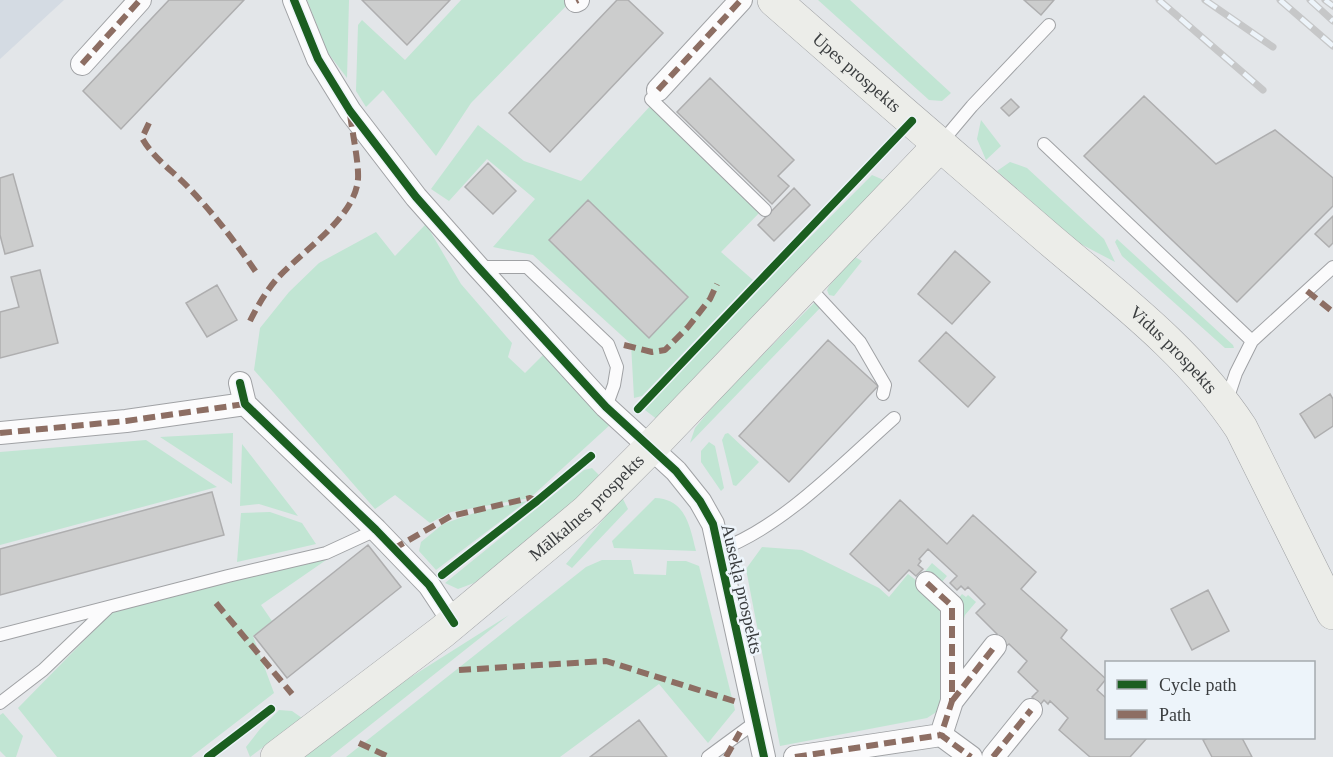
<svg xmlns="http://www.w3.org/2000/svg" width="1333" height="757" font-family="Georgia,serif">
	<rect width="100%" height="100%" fill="#e3e6e9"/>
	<path fill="#d4dbe3" d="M 0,0 L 64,0 L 0,59 Z"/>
	<path fill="#c1e5d3" d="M 307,0 L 349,0 L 347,78 L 328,53 Z
		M 461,0 L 572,0 L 471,103 L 436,156 L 383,90 L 366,107 L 356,91 L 358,25 L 362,20 L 405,60 Z
		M 818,0 L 850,0 L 951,93 L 942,101 L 929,100 Z
		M 653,103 L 762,210 L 721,252 L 753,280 L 642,396 L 634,398 L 631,344 L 533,255 L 493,247 L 535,199 L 487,159 L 449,201 L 431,189 L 478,125 L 524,161 L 581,181 Z
		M 981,120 L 1001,146 L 986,160 L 977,139 Z
		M 1010,162 L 1027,168 L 1104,239 L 1115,262 L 1077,242 L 997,171 Z
		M 872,175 L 886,181 L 658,420 L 641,407 Z
		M 426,224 L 461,284 L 512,343 L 508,357 L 525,373 L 543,355 L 551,362 L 611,424 L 530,498 L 451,512 L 430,523 L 395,495 L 375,509 L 254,370 L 260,328 L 289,292 L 319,263 L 376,232 L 395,256 Z
		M 1117,239 L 1233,345 L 1234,348 L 1225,348 L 1122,256 L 1115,242 Z
		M 855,257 L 862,261 L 834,296 L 829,295 L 827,290 L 829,286 Z
		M 817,300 L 822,306 L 690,443 L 695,428 L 719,399 Z
		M 233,433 L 232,484 L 160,437 Z
		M 728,433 L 759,462 L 736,486 L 733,485 L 722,440 L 725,434 Z
		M 146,440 L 217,487 L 0,545 L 0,452 Z
		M 709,442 L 715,446 L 724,488 L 721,491 L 701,462 L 701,451 Z
		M 242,444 L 298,516 L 259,504 L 240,506 Z
		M 592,468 L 599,475 L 571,506 L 474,583 L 458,589 L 445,583 L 584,470 Z
		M 622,497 L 628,509 L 572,568 L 566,564 Z
		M 655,498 C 686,499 690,527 696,551 L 614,548 L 612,541 Z
		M 527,501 L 436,570 L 419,551 L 421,542 L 443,524 L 480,511 Z
		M 270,512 L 302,523 L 316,544 L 237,562 L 241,513 Z
		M 762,547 L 802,550 L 879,588 L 889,597 L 908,574 L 917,581 L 932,563 L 947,576 L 941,583 L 959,598 L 962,594 L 966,597 L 968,595 L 976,602 L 965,615 L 938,711 L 927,718 L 780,746 L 746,569 Z
		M 329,558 L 261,605 L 272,621 L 253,636 L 274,693 L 191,757 L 57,757 L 18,708 L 115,609 Z
		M 602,560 L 631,560 L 634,574 L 666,575 L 667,561 L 686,561 L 699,566 L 735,710 L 708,743 L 659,684 L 560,757 L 346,757 L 586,567 Z
		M 509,615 L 330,757 L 305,757 L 384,694 Z
		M 279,710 L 292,711 L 302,718 L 250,757 L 246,747 L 260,729 Z
		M 3,713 L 23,736 L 16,757 L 6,757 L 0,751 L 0,715 Z"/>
	<path fill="#cccdcd" stroke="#aeaeaf" stroke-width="1.5" d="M 169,0 L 244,0 L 121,129 L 83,91 Z
		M 362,0 L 450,0 L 407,45 Z
		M 617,0 L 628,0 L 663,33 L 550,152 L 509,113 Z
		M 1024,0 L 1054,0 L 1041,15 Z
		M 710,78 L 794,160 L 778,176 L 789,186 L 772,204 L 677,112 Z
		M 1144,96 L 1216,164 L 1275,130 L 1333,178 L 1333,206 L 1237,302 L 1084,156 Z
		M 1011,99 L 1019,107 L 1009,116 L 1001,108 Z
		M 488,163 L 516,191 L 493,214 L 465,187 Z
		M 13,174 L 33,246 L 5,254 L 0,235 L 0,178 Z
		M 794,188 L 810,205 L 774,241 L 758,225 Z
		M 588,200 L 688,297 L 649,338 L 549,240 Z
		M 1333,216 L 1333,243 L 1329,247 L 1315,234 Z
		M 955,251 L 990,282 L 952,324 L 918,294 Z
		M 40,270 L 58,343 L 0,358 L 0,312 L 19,307 L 11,277 Z
		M 217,285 L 237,320 L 207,337 L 186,303 Z
		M 946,332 L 995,377 L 968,407 L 919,361 Z
		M 828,340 L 878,386 L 789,482 L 739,436 Z
		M 1330,394 L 1333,399 L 1333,426 L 1315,438 L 1300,414 Z
		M 212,492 L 224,535 L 0,595 L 0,549 Z
		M 900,500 L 947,544 L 973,515 L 1036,572 L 1021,589 L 1067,630 L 1061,638 L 1106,679 L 1097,690 L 1106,698 L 1106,738 L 1147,738 L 1130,757 L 1090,757 L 1059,730 L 1068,718 L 1050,701 L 1048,704 L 1044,700 L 1040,705 L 1032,697 L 1038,691 L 1018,672 L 1027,661 L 1009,644 L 1006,646 L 1002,643 L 991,641 L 997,634 L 976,613 L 985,604 L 968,587 L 965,590 L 961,586 L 957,590 L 950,583 L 957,576 L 928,549 L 919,559 L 921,561 L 918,565 L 923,569 L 916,576 L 909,570 L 889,591 L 850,554 Z
		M 368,545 L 401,587 L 287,678 L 254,636 Z
		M 1208,590 L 1229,631 L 1192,650 L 1171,609 Z
		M 639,720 L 667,757 L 590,757 Z
		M 1208,738 L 1242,738 L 1252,757 L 1212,757 L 1203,740 Z"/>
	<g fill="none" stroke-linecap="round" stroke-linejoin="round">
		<g stroke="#a0a2a5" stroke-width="14">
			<path id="lane" d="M 651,99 L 765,210
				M 940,144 L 972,106 L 1049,25
				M 1044,144 L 1252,341
				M 479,267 L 527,267 L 608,344 L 617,367 L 614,385 L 606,407
				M 807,285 L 860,342 L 885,385 L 883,394
				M 1227,400 L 1236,373 L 1252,341 L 1333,267
				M 719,550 C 783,527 843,463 894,418
				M 0,635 L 228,576 L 326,553 L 376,530
				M 0,703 L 43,670 L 109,607
				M 708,757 L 757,721"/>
		</g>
		<g stroke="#a0a2a5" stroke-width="24">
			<path id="street" d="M 294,0 L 318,59 L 350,111 L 416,197 L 478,267 L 606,407 L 676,471 L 700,501 L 713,524 L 764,757
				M 576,1 L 578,0
				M 82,64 L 140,0
				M 658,90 L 741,0
				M 240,383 L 245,404 L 376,530 L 429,585 L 454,623
				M 0,433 L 126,421 L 245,404
				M 927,583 L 952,606 L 952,701 L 941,735 L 971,757
				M 952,701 L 995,646
				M 795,757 L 941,735
				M 993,757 L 1031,710"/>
		</g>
		<g stroke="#a0a2a5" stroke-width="34">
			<g id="secondary">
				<path id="s1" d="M 774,0 C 865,80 956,159 1048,238 C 1116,296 1191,352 1241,428 L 1333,613"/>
				<path id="s2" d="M 277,757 L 442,632 L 587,511 L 651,447 L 940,145"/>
			</g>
		</g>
		<use href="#lane" stroke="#fbfbfc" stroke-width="12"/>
		<use href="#street" stroke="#fbfbfc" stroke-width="22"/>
		<use href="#secondary" stroke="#ecede9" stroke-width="33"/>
		<g stroke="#c6c7c8" stroke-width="7">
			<path id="rail" d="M 1159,0 L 1263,90
				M 1205,0 L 1273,47
				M 1280,0 L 1333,46
				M 1310,0 L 1333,21
				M 1325,0 L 1333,6"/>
		</g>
		<use href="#rail" stroke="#edf4fa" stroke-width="4.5" stroke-dasharray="14" stroke-linecap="butt"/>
		<path stroke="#8d6e63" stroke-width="6" stroke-dasharray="12 6" stroke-linecap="butt" d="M 576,1 L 578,0
			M 82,64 L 140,0
			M 658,90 L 741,0
			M 149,123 L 142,138 C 153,158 173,171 189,188 C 214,214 236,243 256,272
			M 1307,291 L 1333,312
			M 250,321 C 257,307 265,293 275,281 C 300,252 355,219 358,179 C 359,163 352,131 350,114
			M 624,345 L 652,352 L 665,350 L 688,327 L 710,299 L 717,284
			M 0,433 L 126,421 L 245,404
			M 393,549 L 451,516 L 530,498 L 537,501
			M 927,583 L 952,606 L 952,701 L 941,735 L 971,757
			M 216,603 L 292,694
			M 459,670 L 606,661 L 737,702
			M 952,701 L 995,646
			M 359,743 L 389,757
			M 726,757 L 740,732
			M 795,757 L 941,735
			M 993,757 L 1031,710"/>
		<g stroke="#edf4fa" stroke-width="11">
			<path id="cycleway" d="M 294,0 L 318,59 L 350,111 L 416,197 L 478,267 L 606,407 L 676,471 L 700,501 L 713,524 L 764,757
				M 240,383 L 245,404 L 376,530 L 429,585 L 454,623
				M 638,409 L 912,121
				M 442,575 L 537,501 L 591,456
				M 208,757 L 271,709"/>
		</g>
		<use href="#cycleway" stroke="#1b5e20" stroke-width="8"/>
	</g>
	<g text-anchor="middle" stroke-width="5" stroke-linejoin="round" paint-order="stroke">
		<g font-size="18" fill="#3a3d3f" stroke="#edf4fa">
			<text dy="6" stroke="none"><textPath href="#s1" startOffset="110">Upes prospekts</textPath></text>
			<text dy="6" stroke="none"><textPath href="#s1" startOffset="531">Vidus prospekts</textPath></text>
			<text dy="6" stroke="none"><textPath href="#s2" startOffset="398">Mālkalnes prospekts</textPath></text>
			<text transform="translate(742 589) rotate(77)" y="6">Ausekļa prospekts</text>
		</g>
	</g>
	<rect x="1105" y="661" width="210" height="78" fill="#edf4fa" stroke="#a5abaf" stroke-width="1.5"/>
	<rect x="1117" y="680" width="30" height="9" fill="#1b5e20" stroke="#a5abaf" stroke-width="1.5"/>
	<text x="1159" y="691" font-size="18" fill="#3a3d3f">Cycle path</text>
	<rect x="1117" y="710" width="30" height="9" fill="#8d6e63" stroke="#a5abaf" stroke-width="1.5"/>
	<text x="1159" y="721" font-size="18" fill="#3a3d3f">Path</text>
</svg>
